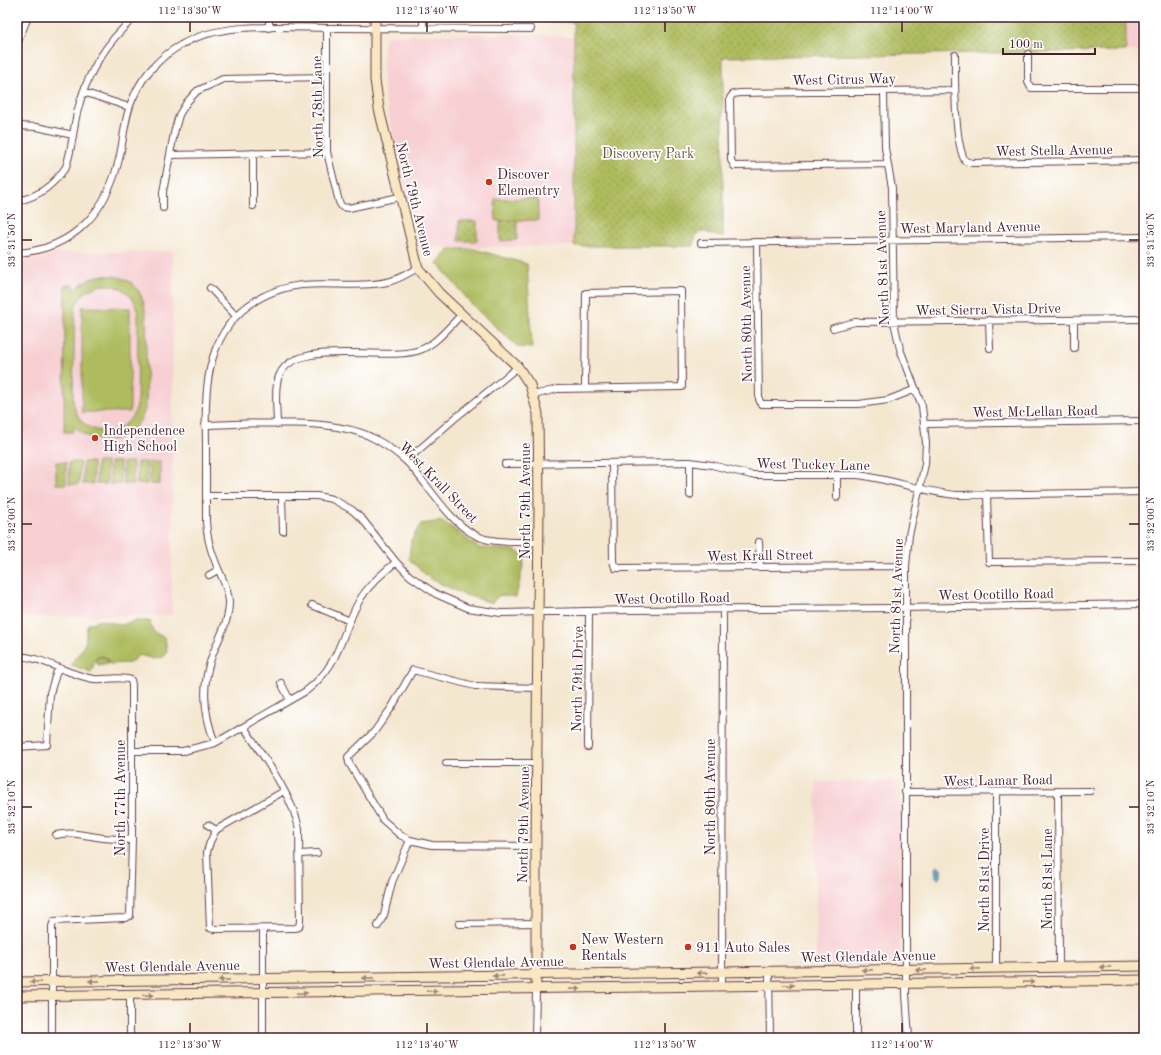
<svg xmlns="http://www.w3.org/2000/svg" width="1161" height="1055" font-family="'Old Standard TT',serif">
	<defs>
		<pattern id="park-dots" width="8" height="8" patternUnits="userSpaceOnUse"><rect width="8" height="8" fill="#aebc5e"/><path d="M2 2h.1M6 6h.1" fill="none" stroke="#90984e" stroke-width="1.8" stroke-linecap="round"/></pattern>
		<pattern id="water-ripples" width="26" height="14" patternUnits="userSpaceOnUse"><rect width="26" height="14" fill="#61aad9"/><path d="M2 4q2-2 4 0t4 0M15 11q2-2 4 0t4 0" fill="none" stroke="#528ab0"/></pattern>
	</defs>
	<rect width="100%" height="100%" fill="#fff"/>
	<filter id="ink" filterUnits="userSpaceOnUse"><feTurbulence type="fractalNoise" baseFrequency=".025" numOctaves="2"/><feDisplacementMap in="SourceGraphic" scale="8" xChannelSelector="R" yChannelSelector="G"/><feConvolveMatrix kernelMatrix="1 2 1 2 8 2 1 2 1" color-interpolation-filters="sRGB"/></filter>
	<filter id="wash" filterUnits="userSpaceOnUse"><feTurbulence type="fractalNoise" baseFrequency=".012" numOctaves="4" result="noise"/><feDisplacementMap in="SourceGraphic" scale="16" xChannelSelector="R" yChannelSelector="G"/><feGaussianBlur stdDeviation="0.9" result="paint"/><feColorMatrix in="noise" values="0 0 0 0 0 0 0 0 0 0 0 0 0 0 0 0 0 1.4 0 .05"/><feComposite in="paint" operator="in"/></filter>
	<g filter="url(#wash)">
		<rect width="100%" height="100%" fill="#f4e7d0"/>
		<path fill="#f7cfd2" d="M 1126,17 L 1144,17 L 1144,51 L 1126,51 Z
			M 530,34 L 574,37 L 574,246 L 419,248 L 385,98 L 383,80 L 383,41 L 389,35 Z
			M 173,251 L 172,615 L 17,617 L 17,260 L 36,259 L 55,253 Z
			M 901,781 L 900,961 L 895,965 L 816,966 L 816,782 Z"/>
		<path fill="#aebc5e" stroke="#7c6e44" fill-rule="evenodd" d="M 538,198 L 538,220 L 496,221 L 495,199 Z
			M 449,249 L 474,249 L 527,264 L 532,348 L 518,347 L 474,307 L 437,263 Z
			M 98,276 C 151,271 147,316 146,352 C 146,369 147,387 146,404 C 141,439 98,453 74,426 L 73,432 L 64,432 L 65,285 L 74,285 L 74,290 L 86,281 ZM 105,285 C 123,285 136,297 138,315 L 137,406 C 125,443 76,438 73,399 L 75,307 C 81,294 91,286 105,285 Z
			M 82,307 L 130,308 L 130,412 L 82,412 Z
			M 56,462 L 66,462 L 66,484 L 56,484 Z
			M 69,462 L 80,462 L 79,484 L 69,484 Z
			M 83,462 L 93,462 L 93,484 L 83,484 Z
			M 97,462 L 107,462 L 107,484 L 96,484 Z
			M 110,462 L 120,462 L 120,484 L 110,484 Z
			M 123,462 L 133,462 L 133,484 L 123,484 Z
			M 137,462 L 147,462 L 147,484 L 137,484 Z
			M 150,462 L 160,462 L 160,484 L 150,484 Z
			M 443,521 L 479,548 L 515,550 L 525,557 L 516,597 L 499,595 L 492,603 L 462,594 L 429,578 L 409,559 L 411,540 L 421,524 Z
			M 102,620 L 121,625 L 135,621 L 151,621 L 150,624 L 154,632 L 165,638 L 167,651 L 163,657 L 155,659 L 139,655 L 130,663 L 109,664 L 107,658 L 103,656 L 96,658 L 91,672 L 71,665 C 74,658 80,654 84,646 C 87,640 85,631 88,624 Z"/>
		<path fill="url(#park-dots)" stroke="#7c6e44" d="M 522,17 L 1126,17 L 1126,51 L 723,57 L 723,237 C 709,237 697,220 693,246 L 574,246 L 574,22 L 522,21 Z
			M 517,220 L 517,240 L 500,241 L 500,221 Z
			M 459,221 L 477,221 L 477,241 L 459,241 Z
			M 100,657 L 106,658 L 108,663 L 98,665 L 96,660 Z"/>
		<path fill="url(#water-ripples)" stroke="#566482" d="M 938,866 L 941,868 L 941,877 L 938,879 L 936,877 L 935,868 Z"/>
	</g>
	<g filter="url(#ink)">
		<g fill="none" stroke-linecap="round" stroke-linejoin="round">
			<g stroke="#643d44" stroke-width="8">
				<path id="street" d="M 269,17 L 269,28
					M 327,28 L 327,152 L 339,202 L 342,207 L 349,208 L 399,197
					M 423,28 L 423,17
					M 17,44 L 28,17
					M 1028,54 L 1028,82 L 1031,88 L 1144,88
					M 955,55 C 955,80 954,141 965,161 L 972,163 L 1144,160
					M 884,91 L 885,148 L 892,188 L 894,322 L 900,349 L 922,406 L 926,443 L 925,464 L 909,535 L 906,566 L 906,994 L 909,1038
					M 83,92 L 129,107
					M 17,126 L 37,127 L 73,135
					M 253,153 L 253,206
					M 170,155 L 327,152
					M 888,164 L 734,166 L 731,160 L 730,98 L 733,94 L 740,93 L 955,90
					M 17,201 C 39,197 53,185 66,167 C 72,149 73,131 77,113 C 86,75 105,43 135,17
					M 163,208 L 163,192 L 174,133 L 179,115 L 187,102 L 197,91 L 223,79 L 327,77
					M 757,242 L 759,399 L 761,404 L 859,404 L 888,400 L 916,389
					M 701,243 L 1144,237
					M 17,253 C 75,249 108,210 120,155 C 124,136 125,114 134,96 C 143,75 161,56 181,45 C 222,20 291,28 338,28 C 403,28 467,29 531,29
					M 210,288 L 236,316
					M 989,320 L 990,348
					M 833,328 L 855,322 L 1144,319
					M 1074,348 L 1074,320
					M 534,395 L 557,389 L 682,387 L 681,291 L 586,293 L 585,388
					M 277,424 C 277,410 274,393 278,379 C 290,335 385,363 420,350 C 437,343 449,327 461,315
					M 925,424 L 1144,421
					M 205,425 C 252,424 333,417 373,438 C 385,444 396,452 406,461 C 429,484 452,530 485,539 C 502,543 521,542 539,542
					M 406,461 L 454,419 L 518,367
					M 690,462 L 690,495
					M 612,463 L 613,561 L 615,568 L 906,566
					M 505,464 L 690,462 L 712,465 L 751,475 L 857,475 C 891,479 923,492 957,495 L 1144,492
					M 837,475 L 837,497
					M 987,494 L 989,562 L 1144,561
					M 206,496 L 317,496 L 332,499 L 352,510 L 363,520 L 396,562 L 410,576 L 436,594 L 468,608 L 501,613 L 628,610 L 899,608 L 1144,604
					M 282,496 L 283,531
					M 759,542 L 760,567
					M 209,575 L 218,570
					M 312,605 L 350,621
					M 17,656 C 44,657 67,675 94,679 C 106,680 120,676 131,680 L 132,685 L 132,840 L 130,916 L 125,918 L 54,921 L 52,926 L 52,1038
					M 281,683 L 290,700
					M 244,727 C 262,755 293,796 299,829 L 300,921 L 299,927 L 295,928 L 214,929 L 210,928 L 207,852 L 210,842 L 216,830 L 284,791
					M 215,743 C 204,715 201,688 211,659 C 217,640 230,622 229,601 C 228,586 219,573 214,558 C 209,546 207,535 206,522 C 206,496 206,470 206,443 C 205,393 204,338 249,305 C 266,293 282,287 302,285 C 329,282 362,288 387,282 C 398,280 408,273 418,268
					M 17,747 L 47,745 L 50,693 L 58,668
					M 588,747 L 589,612
					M 133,751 L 183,751 L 215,743 L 306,691 C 340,665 340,637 358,603 C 367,586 382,574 396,562
					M 446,763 L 537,763
					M 1058,791 L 1059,967
					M 905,792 L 1090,791
					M 996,792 L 996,968
					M 208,825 L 216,830
					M 56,835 C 73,831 87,836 104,838 C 113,839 123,839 132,840
					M 536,846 L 432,845 L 410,840 L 400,835 L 383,820 L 349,763 L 348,757 L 374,732 L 392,707 L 413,670 L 475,686 L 538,688
					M 300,854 L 317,853
					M 459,924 L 537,923
					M 378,926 L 384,915 L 392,882 L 410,840
					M 263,929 L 263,1038
					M 769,972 L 770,1038
					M 856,984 L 856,1038
					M 722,987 L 723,608
					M 130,995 L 130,1038
					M 535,1038 L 536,990
					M 1085,1038 L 1140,1037 L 1144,1034"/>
			</g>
			<g stroke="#643d44" stroke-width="11">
				<path id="secondary" d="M 375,17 L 375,80 L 379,109 L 418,268 L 439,293 L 518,367 L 530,385 L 538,414 L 539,506 L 536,846 L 536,982
					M 17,982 L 1144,966
					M 17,996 L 1144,980"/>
			</g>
			<use href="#street" stroke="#fff" stroke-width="6"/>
			<use href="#secondary" stroke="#f9e7c3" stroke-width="9"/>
		</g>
		<defs><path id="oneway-solid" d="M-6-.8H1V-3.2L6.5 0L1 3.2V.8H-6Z"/></defs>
		<g fill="#a28377">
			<use href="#oneway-solid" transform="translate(1105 967) rotate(179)"/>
			<use href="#oneway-solid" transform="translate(975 969) rotate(179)"/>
			<use href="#oneway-solid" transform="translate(867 970) rotate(179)"/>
			<use href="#oneway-solid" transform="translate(921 970) rotate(179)"/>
			<use href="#oneway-solid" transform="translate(702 973) rotate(179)"/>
			<use href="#oneway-solid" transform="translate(498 976) rotate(179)"/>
			<use href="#oneway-solid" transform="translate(368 978) rotate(179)"/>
			<use href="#oneway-solid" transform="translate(224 980) rotate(179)"/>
			<use href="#oneway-solid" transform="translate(94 981) rotate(179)"/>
			<use href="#oneway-solid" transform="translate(35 982) rotate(179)"/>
			<use href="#oneway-solid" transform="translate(1029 982) rotate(-1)"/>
			<use href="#oneway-solid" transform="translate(789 985) rotate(-1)"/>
			<use href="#oneway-solid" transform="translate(575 989) rotate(-1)"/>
			<use href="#oneway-solid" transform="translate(432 991) rotate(-1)"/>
			<use href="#oneway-solid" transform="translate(302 993) rotate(-1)"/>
			<use href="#oneway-solid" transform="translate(148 995) rotate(-1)"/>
		</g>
	</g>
	<path fill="none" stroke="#4a1f2b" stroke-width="1.5" d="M 190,22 L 190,32M 427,22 L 427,32M 665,22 L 665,32M 902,22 L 902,32M 22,240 L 32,240M 1129,240 L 1139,240M 22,524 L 32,524M 1129,524 L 1139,524M 22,807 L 32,807M 1129,807 L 1139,807M 190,1023 L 190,1033M 427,1023 L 427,1033M 665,1023 L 665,1033M 902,1023 L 902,1033"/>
	<g fill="#c8321e" stroke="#fff" stroke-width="1.5">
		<circle cx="489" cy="182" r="4"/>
		<circle cx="95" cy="438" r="4"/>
		<circle cx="573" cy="947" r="4"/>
		<circle cx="688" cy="947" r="4"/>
	</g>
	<g text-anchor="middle" stroke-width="3.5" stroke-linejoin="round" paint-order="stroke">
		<g font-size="14" fill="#4a1f2b" stroke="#fff">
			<text transform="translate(844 79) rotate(-1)" y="5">West Citrus Way</text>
			<text transform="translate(317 107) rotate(-91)" y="5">North 78th Lane</text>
			<text transform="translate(1054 150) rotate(-1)" y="5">West Stella Avenue</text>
			<text transform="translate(415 199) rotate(76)" y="5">North 79th Avenue</text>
			<text transform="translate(970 227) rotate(-1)" y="5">West Maryland Avenue</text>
			<text transform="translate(882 268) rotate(-92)" y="5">North 81st Avenue</text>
			<text transform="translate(988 309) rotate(-1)" y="5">West Sierra Vista Drive</text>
			<text transform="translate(746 324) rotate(-91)" y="5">North 80th Avenue</text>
			<text transform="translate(1035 411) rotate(-1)" y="5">West McLellan Road</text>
			<text transform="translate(813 464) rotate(1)" y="5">West Tuckey Lane</text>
			<text transform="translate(439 482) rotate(46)" y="5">West Krall Street</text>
			<text transform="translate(525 501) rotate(-90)" y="5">North 79th Avenue</text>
			<text transform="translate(760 555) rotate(-1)" y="5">West Krall Street</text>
			<text transform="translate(996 594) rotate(-1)" y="5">West Ocotillo Road</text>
			<text transform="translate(896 596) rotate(-88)" y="5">North 81st Avenue</text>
			<text transform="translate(672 598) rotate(-1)" y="5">West Ocotillo Road</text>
			<text transform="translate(577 679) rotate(-89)" y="5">North 79th Drive</text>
			<text transform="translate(998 780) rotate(-1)" y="5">West Lamar Road</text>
			<text transform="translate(710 797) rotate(-90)" y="5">North 80th Avenue</text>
			<text transform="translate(120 798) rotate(-90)" y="5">North 77th Avenue</text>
			<text transform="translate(523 825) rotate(-89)" y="5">North 79th Avenue</text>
			<text transform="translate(1047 879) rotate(-90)" y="5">North 81st Lane</text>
			<text transform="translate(984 880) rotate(-90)" y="5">North 81st Drive</text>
			<text transform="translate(868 956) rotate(-1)" y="5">West Glendale Avenue</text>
			<text transform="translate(496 962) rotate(-1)" y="5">West Glendale Avenue</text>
			<text transform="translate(172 966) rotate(-1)" y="5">West Glendale Avenue</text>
		</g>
		<g font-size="14" fill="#6d563d" stroke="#fff">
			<text x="648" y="158">Discovery Park</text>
		</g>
		<g font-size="14" fill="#4a1f2b" stroke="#fff" text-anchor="start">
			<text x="497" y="179">Discover<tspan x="497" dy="16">Elementry</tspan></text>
			<text x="103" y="435">Independence<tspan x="103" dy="16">High School</tspan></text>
			<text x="581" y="944">New Western<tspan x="581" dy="16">Rentals</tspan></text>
			<text x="696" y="952">911 Auto Sales</text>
		</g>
	</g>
	<rect width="1161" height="1055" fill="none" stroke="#fff" stroke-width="44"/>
	<path d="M1003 48v6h92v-6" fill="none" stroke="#4a1f2b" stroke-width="2"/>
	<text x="1009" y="48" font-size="12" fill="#4a1f2b" stroke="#ffffff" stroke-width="3" paint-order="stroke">100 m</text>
	<rect x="22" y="22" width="1117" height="1011" fill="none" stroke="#4a1f2b" stroke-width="1.5"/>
	<g font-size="10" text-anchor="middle" fill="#4a1f2b">
		<text x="190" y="14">112°13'30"W</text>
		<text x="427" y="14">112°13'40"W</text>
		<text x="665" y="14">112°13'50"W</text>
		<text x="902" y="14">112°14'00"W</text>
		<text transform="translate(1150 240) rotate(-90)" y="4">33°31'50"N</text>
		<text transform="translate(11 240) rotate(-90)" y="4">33°31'50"N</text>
		<text transform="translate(1150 524) rotate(-90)" y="4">33°32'00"N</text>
		<text transform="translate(11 524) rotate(-90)" y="4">33°32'00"N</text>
		<text transform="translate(1150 807) rotate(-90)" y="4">33°32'10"N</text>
		<text transform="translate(11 807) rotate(-90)" y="4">33°32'10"N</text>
		<text x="190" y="1048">112°13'30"W</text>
		<text x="427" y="1048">112°13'40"W</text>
		<text x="665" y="1048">112°13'50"W</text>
		<text x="902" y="1048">112°14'00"W</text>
	</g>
</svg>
